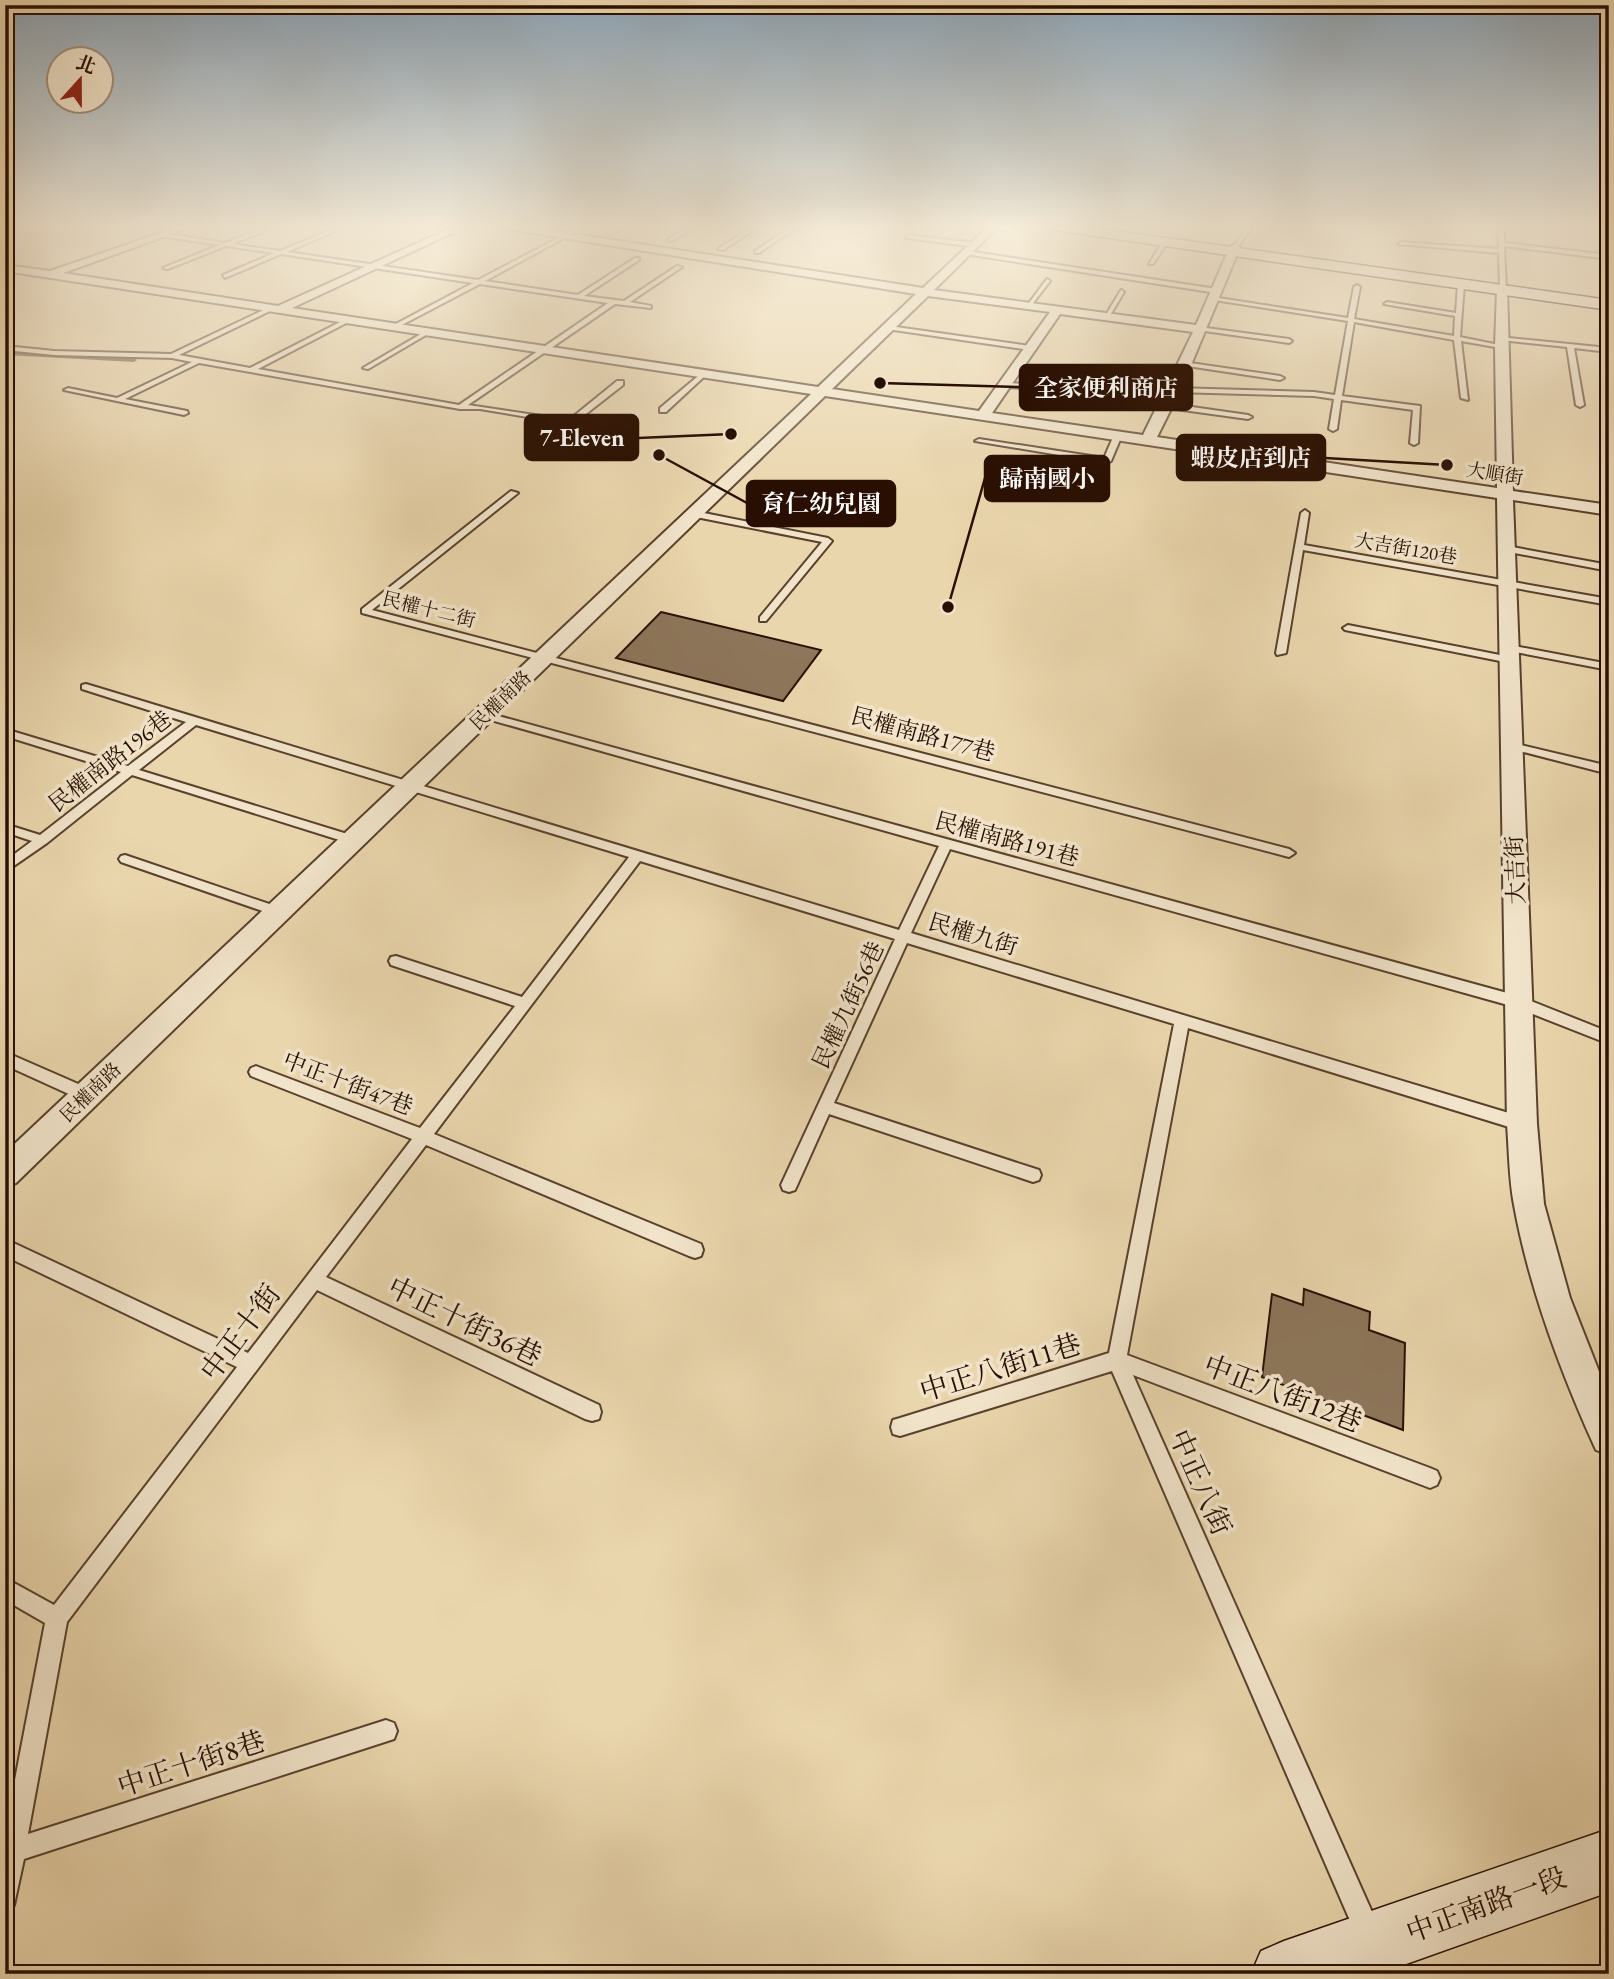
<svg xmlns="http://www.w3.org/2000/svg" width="1614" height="1979" font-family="'EB Garamond','Noto Serif TC',serif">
	<rect width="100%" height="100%" fill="#ead6ad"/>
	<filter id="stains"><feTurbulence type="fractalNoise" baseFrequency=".00286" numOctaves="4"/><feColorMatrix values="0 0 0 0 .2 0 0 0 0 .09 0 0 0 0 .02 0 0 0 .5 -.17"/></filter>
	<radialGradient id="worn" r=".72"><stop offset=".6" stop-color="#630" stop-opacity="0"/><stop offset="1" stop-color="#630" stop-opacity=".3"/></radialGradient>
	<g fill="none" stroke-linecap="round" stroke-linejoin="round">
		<path fill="#755e46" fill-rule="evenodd" d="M 5,351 L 134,358 L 137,360 L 134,362 L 5,355 Z"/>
	</g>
	<path fill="#8d765b" stroke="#290f02" stroke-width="2" d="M 661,612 L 821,650 L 783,701 L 616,658 Z
		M 1304,1289 L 1370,1312 L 1369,1330 L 1405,1343 L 1403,1430 L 1262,1377 L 1272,1294 L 1303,1305 Z"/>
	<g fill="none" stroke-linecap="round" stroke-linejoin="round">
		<g stroke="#59412d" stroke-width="4">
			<path id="lane" d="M 340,226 L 347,226 L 287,252 L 478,280 L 581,226 L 586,226 L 485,281 L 578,295 L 635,258 L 639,258 L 639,260 L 584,296 L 624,301 L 677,266 L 682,267 L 630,302 L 651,306 L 651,308 L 615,304 L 468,405 L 569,420 L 617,381 L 623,381 L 623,385 L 577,421 L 608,426 L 609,428 L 605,430 L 480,409 L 460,409 L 199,363 L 125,399 L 187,411 L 188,413 L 184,415 L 64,390 L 68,388 L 117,398 L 192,362 L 172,358 L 54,355 L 5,350 L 5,346 L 54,351 L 171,354 L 272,306 L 274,309 L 179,355 L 250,368 L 348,318 L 350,321 L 258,369 L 459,405 L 608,303 L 480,284 L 394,329 L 392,326 L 473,283 L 281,254 L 225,278 L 223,275 L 274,253 L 226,246 L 168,269 L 163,268 L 219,245 L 160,236 L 162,233 L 225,243 L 265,227 L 267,230 L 232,244 L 280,251 Z
				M 621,226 L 627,226 L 611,234 L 606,233 Z
				M 691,226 L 697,226 L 672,241 L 667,240 Z
				M 754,226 L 760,226 L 723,250 L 718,249 Z
				M 792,226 L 798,226 L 759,253 L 755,253 L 755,251 Z
				M 1248,226 L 1253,226 L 1237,248 L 1233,248 Z
				M 1498,226 L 1504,226 L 1504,243 L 1609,255 L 1609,259 L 1504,246 L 1506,290 L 1503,292 L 1500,290 L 1499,253 L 1398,244 L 1401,242 L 1499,249 Z
				M 908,235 L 976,243 L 979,245 L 976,247 L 906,238 Z
				M 1163,241 L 1168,242 L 1153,264 L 1149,264 Z
				M 967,251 L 1217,289 L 1220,291 L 1217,293 L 965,254 Z
				M 1047,279 L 1050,281 L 1030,307 L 1026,307 Z
				M 1461,282 L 1464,284 L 1460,337 L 1504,346 L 1501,348 L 1461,341 L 1468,400 L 1461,398 L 1454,340 L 1354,322 L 1342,396 L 1420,406 L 1418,443 L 1414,445 L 1410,443 L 1413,410 L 1341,400 L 1337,429 L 1333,431 L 1329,429 L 1334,399 L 1314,396 L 1002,387 L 998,385 L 1002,383 L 1314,392 L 1335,395 L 1348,321 L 1214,300 L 1212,297 L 1348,318 L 1354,287 L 1357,285 L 1360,287 L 1354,319 L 1454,336 L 1455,316 L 1384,304 L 1387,302 L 1456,313 L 1458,284 Z
				M 1121,290 L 1124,292 L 1109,317 L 1104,318 Z
				M 889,326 L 1030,346 L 1033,348 L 1030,350 L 887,329 Z
				M 1199,327 L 1289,339 L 1292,341 L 1289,343 L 1197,330 Z
				M 426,331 L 431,332 L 368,369 L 363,368 Z
				M 1499,337 L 1609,348 L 1609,352 L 1574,348 L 1584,405 L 1580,407 L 1576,405 L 1567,347 L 1501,340 Z
				M 1183,362 L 1280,376 L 1284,378 L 1280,380 L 1181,365 Z
				M 703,372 L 708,373 L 666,412 L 660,412 L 660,408 Z
				M 1164,403 L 1248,415 L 1252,417 L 1248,419 L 1161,407 L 1160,405 Z
				M 1115,433 L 1122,435 L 1111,461 L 1107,463 L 975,441 L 979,439 L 1104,458 Z
				M 511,491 L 518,493 L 372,610 L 1289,849 L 1295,853 L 1289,857 L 362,613 L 362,609 Z
				M 1305,510 L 1309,513 L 1304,545 L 1609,599 L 1609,605 L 1303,550 L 1286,653 L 1277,655 L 1276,653 L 1301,513 Z
				M 694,511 L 828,538 L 832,541 L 766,621 L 760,621 L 760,617 L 822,542 L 691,516 L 690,514 Z
				M 1507,546 L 1609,565 L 1609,571 L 1504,551 L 1504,547 Z
				M 1348,625 L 1510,657 L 1515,660 L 1510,663 L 1345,630 L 1343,628 Z
				M 1509,645 L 1609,664 L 1609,670 L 1505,650 L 1504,648 Z
				M 86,684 L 899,930 L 939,846 L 480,717 L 479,715 L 484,712 L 1518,996 L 1609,1032 L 1609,1044 L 1515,1007 L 950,849 L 911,933 L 1522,1117 L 1527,1119 L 1530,1124 L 1527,1129 L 1522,1131 L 1188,1028 L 1127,1355 L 1430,1468 L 1437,1471 L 1440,1478 L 1437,1485 L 1430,1488 L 1133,1375 L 1376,1921 L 1379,1930 L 1376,1939 L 1367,1942 L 1358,1939 L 1112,1371 L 900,1436 L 893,1434 L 891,1427 L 893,1420 L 900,1418 L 1109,1353 L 1174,1024 L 907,943 L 834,1103 L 1039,1170 L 1041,1175 L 1039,1180 L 1033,1182 L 829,1114 L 795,1190 L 789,1192 L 783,1190 L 781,1185 L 895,939 L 640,861 L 434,1134 L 701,1244 L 703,1250 L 701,1256 L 695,1258 L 689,1256 L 426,1145 L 326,1277 L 599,1405 L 601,1412 L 599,1419 L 592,1421 L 585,1419 L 317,1290 L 67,1622 L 28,1834 L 386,1720 L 394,1723 L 397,1731 L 394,1739 L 24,1859 L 14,1905 L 5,1908 L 5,1832 L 45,1623 L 5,1600 L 5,1578 L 54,1605 L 237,1367 L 5,1256 L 5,1239 L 248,1353 L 412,1139 L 251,1076 L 249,1072 L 251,1068 L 256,1066 L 261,1068 L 420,1128 L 515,1006 L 391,965 L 389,961 L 391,957 L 396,956 L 522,997 L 629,857 L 196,725 L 139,770 L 357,837 L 359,840 L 357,843 L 349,843 L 132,775 L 47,843 L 5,872 L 5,861 L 32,841 L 5,832 L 5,824 L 40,835 L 121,772 L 5,736 L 5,729 L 128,766 L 186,722 L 82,689 L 82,685 Z
				M 1512,743 L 1609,766 L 1609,774 L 1508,748 L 1506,746 Z
				M 125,855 L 284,909 L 286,912 L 279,917 L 274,915 L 121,862 L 119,859 L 121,856 Z
				M 5,1052 L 92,1090 L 95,1095 L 92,1100 L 87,1101 L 82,1100 L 5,1065 Z"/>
		</g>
		<g stroke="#59412d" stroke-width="4">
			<path id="street" d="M 181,226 L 194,226 L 63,273 L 278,306 L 455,226 L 467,226 L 292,308 L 818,387 L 916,294 L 506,229 L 501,226 L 523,226 L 923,288 L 989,226 L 999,226 L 934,290 L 1196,325 L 1230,247 L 1235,244 L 1240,247 L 1181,389 L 1157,437 L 1497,488 L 1495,346 L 1497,290 L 1507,288 L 1513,491 L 1609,505 L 1609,515 L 1513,500 L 1537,1124 L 1544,1204 L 1570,1298 L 1609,1397 L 1609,1455 L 1596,1450 C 1561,1373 1529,1288 1514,1205 C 1509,1179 1509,1150 1507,1124 L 1497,498 L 825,396 L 16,1183 L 5,1186 L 5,1153 L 811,394 L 5,271 L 5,265 L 50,271 ZM 928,296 L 1050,312 L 979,411 L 832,389 ZM 1060,314 L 1193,332 L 1143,435 L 992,413 Z"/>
		</g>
		<g stroke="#290f02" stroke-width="3">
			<path id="secondary" d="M 1047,226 L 1081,226 L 1609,300 L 1609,310 L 1054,230 Z
				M 1609,1829 L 1609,1892 L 1378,1974 L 1251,1974 L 1261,1951 L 1284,1941 Z"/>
		</g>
		<use href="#lane" fill="#f1e4ca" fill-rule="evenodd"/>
		<use href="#street" fill="#f1e4ca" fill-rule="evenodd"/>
		<use href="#secondary" fill="#f1e4ca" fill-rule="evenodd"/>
	</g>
	<linearGradient id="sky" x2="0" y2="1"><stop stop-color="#8ea6b9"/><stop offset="0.45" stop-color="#f6edda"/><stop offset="1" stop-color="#f6edda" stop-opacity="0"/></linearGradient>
	<rect width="1614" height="503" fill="url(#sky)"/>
	<g text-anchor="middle" stroke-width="7" stroke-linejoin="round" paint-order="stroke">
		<g font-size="19" fill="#290f02" stroke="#f1e4ca">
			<text transform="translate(1495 473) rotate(9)" y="7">大順街</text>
			<text transform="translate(1406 548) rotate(10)" y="7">大吉街120巷</text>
			<text transform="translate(429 609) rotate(14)" y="7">民權十二街</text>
			<text transform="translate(500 700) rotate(-44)" y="7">民權南路</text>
			<text transform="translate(90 1092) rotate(-44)" y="7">民權南路</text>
		</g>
		<g font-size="23" fill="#290f02" stroke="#f1e4ca">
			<text transform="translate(923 734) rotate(15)" y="8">民權南路177巷</text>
			<text transform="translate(110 761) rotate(-38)" y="8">民權南路196巷</text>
			<text transform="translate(1007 839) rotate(15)" y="8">民權南路191巷</text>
			<text transform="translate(1515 870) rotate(-92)" y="8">大吉街</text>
			<text transform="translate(973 934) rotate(17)" y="8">民權九街</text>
			<text transform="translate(848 1005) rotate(-65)" y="8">民權九街56巷</text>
			<text transform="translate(348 1083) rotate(21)" y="8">中正十街47巷</text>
		</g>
		<g font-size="28" fill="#290f02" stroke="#f1e4ca">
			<text transform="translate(465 1321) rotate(26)" y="10">中正十街36巷</text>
			<text transform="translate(240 1332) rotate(-53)" y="10">中正十街</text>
			<text transform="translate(1000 1367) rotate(-17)" y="10">中正八街11巷</text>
			<text transform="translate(1283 1393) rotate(21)" y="10">中正八街12巷</text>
			<text transform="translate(1201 1482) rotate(66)" y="10">中正八街</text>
			<text transform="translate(191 1763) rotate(-18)" y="10">中正十街8巷</text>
			<text transform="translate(1486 1904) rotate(-20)" y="10">中正南路一段</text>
		</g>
	</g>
	<path fill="none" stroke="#290f02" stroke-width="2.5" d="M880 383L1020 387M731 434L638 438M1447 465L1325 458M948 607L985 478M659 455L747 503"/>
	<g fill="#290f02" stroke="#f1e4ca" stroke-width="2.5">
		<circle cx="880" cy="383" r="7"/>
		<circle cx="731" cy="434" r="7"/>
		<circle cx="1447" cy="465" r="7"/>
		<circle cx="948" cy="607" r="7"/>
		<circle cx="659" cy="455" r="7"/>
	</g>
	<g fill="#290f02" stroke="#290f02" stroke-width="2.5">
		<rect x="1020" y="365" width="172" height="45" rx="7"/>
		<rect x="525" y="415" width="113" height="45" rx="7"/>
		<rect x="1177" y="435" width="148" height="45" rx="7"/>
		<rect x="985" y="456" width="124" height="45" rx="7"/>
		<rect x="747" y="481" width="148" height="45" rx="7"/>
	</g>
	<g font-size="24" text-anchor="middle" font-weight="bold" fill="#fff">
		<text x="1106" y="396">全家便利商店</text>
		<text x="582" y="446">7-Eleven</text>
		<text x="1251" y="466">蝦皮店到店</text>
		<text x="1047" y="487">歸南國小</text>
		<text x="821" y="512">育仁幼兒園</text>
	</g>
	<rect width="1614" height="1979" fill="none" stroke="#ead6ad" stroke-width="28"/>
	<rect x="7" y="7" width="1600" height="1965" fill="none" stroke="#290f02" stroke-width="3.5"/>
	<rect x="14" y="14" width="1586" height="1951" fill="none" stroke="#290f02" stroke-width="2"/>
	<g transform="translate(80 80) rotate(21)"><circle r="33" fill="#f1e4ca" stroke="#a18f7a" stroke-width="2"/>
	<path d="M0-5L12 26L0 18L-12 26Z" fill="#8f2418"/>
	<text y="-10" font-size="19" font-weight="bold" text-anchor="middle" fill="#290f02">北</text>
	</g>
	<rect width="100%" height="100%" filter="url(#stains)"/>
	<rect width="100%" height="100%" fill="url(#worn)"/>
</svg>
